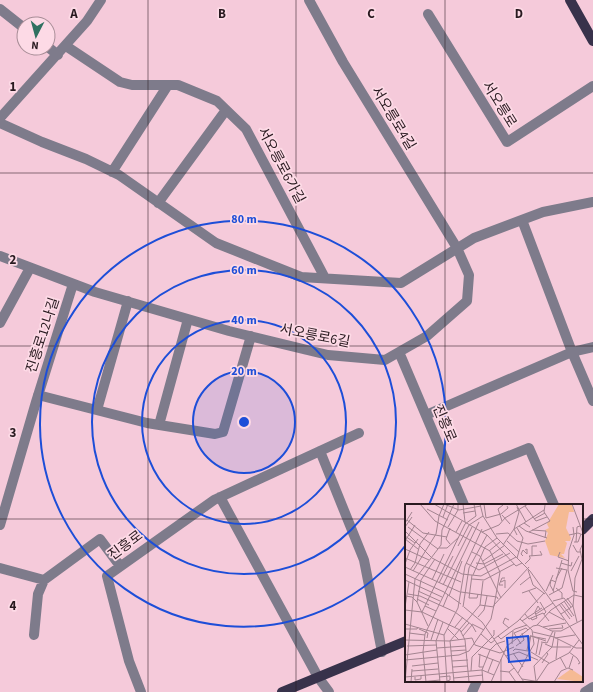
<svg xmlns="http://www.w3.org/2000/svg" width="593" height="692" font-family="'Source Sans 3','Noto Sans KR',sans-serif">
	<rect width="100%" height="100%" fill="#f5cada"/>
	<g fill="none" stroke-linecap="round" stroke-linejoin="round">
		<path stroke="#7e7b8b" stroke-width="10" d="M 0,9 L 24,28
			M 428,14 L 507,142 L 593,86
			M 66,46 L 120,82 L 132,85 L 178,85 L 217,101 L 246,129 L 325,278
			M 48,47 L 58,55
			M 0,118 L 87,21 L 101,0
			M 0,123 L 42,142 L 86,159 L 119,175 L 216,243 L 301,277 L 401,283 L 474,238 L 543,212 L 593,202
			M 112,172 L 168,85
			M 158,203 L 226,110
			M 522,220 L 572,352 L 593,401
			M 0,256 L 95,292 L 229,331 L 328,355 L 385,360 L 427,336 L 467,301 L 469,275 L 457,248 L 343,62 L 309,0
			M 0,323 L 30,268
			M 399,352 L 464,505
			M 38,395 L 147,423 L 215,434 L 223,432 L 251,336
			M 97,410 L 128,301
			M 426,415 L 572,352 L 593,347
			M 159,425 L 188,319
			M 320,451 L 364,560 L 382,652
			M 453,478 L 529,448 L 554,505
			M 220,497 L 318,677 L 329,692
			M 0,525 L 36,402 L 73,284
			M 0,568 L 44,580 L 100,539 L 120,566
			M 34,635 L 38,594 L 44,580
			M 141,692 L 129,661 L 107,576 L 214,500 L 359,433
			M 472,692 L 477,681
			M 585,692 L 593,687"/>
		<path stroke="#38324b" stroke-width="10" d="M 570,0 L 593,41
			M 582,530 L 593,519
			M 282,692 L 406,641"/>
	</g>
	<path fill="none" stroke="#291a20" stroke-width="1" stroke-opacity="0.55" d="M 148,0 L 148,692M 296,0 L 296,692M 445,0 L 445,505M 0,173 L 593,173M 0,346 L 593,346M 0,519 L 406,519M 582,519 L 593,519M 445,681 L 445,692"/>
	<circle cx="244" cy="422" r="51" fill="#1d4ed8" fill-opacity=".12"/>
	<g fill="none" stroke="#1d4ed8" stroke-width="2">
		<circle cx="244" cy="422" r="51"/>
		<circle cx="244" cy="422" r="102"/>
		<circle cx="244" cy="422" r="152"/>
		<path d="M405 546A203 203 0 1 1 429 505"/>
	</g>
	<g text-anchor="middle" stroke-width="3.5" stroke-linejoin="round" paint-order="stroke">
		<g font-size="14" fill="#291a20" stroke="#fddae6">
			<text transform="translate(500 104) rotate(58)" y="5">서오릉로</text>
			<text transform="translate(394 118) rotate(59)" y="5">서오릉로4길</text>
			<text transform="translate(282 165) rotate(62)" y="5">서오릉로6가길</text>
			<text transform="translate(42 335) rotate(-72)" y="5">진흥로12나길</text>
			<text transform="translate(315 335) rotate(11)" y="5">서오릉로6길</text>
			<text transform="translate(445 423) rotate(67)" y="5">진흥로</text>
			<text transform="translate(125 545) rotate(-37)" y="5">진흥로</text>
		</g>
	</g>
	<g transform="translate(405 504)">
		<rect width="178" height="178" fill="#f5cada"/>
		<path d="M 154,0 L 167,0 L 169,8 L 164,8 L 161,24 L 166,34 L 165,37 L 160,37 L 162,39 L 159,50 L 156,50 L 160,54 L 145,51 L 140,37 L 143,29 L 140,26 L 144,24 L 142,20 ZM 166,165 L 178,173 L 178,178 L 152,175 Z" fill="#f5ba94"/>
		<path fill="none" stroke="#a38490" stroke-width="1" d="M 15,0 L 30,17 L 85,47 L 95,68 L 89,102M 29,0 L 82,31 L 111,62 L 117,59M 39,0 L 54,6 L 76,2M 58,0 L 60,18M 69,0 L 71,12M 75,0 L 78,12 L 92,34 L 125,67 L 178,141M 79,0 L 81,14M 111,0 L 121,18M 167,0 L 178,29M 120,2 L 131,17 L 142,13M 22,5 L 43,16M 58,9 L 70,7M 97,11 L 105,20M 38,13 L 43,0M 81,14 L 96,10 L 103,4 L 102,2M 129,15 L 140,9M 2,16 L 18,29 L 42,33M 97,17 L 93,5 L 98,1M 0,19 L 7,8M 119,19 L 139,6M 114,22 L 121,27 L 142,34M 0,23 L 7,13M 3,23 L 33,45M 43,23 L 53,6 L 53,0M 45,24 L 41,35 L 45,40M 112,24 L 118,34 L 112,54M 127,26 L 141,27 L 140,34M 0,27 L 27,54 L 57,70 L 76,72 L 111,53M 51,28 L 57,17M 77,28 L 94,21 L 100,14 L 123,0M 124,28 L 145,17 L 139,8 L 140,1M 91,30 L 103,29 L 112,37 L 123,40 L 140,37M 112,31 L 109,25 L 114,8 L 112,3M 164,31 L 173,29 L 178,31M 0,32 L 10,39M 0,35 L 13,45M 0,37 L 10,21M 102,37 L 114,48M 169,38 L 173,38 L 176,30M 171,38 L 172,23 L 175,22M 98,41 L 109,25 L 119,19 L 125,23M 168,41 L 172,48 L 176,48M 53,42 L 64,21 L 78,12M 34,44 L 42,44 L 54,33M 0,45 L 24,56M 84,47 L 95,38M 67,48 L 75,52 L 96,94M 155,48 L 153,53 L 164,57M 118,52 L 116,50 L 118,46 L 122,50 L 122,45 L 120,46M 127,52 L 127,42 L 132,42M 0,54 L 56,78M 78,57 L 100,41M 61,59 L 74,66 L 105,49M 71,59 L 79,60 L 98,50M 156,59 L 166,62 L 167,58M 0,60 L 5,46 L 13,35M 120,60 L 125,55 L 125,53 L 124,52 L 137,51 L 135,47M 0,63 L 55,88M 5,66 L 10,59 L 15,40 L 24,28M 123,66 L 128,81 L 140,90M 163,66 L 164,46 L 169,31 L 168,23M 163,66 L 168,87 L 172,88M 8,67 L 31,30 L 34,12 L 39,0M 166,67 L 174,52M 0,70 L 39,88 L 56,100M 68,71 L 80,43 L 92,34M 67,75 L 79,76M 151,75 L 157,64M 0,76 L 37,93M 27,76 L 39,50M 79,76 L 109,60M 78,77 L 75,101 L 89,103M 96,78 L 100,76 L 100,84M 34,79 L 48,52M 38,81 L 67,23M 98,81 L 94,81 L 97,74 L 100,74M 115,81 L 125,73M 151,84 L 157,89 L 157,94M 13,87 L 35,97M 124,87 L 133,99M 141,87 L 148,71M 148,87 L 157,56M 56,88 L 92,93 L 93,95M 149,88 L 145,81 L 146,76 L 151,78M 117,89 L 131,84M 3,90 L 15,92 L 50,108 L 67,121 L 71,128M 144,91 L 157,84 L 162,66 L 151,64M 0,92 L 7,93 L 12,98 L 23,122M 44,92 L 57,57M 64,94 L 67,71M 64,94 L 72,94 L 73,90M 12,95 L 24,101M 148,97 L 159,94 L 166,103M 159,97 L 169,112M 12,98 L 16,76 L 30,55M 135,98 L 141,108 L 139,110M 156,99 L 167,113M 154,100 L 165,115M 20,102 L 31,107M 0,103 L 4,78M 38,103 L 43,91M 58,103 L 64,64 L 82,31M 59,103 L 77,118 L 119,178M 0,106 L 17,108 L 55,126 L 60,136 L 64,178M 17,108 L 60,20 L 71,12M 144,108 L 159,116M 120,110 L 124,115 L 138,109 L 144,117M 131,110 L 148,99M 156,110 L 168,102 L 162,94M 73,113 L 79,106 L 82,92M 126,114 L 127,116 L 132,114 L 130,108 L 133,102 L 135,105M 104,116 L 100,114 L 98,119 L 104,124M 117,117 L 137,104M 172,118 L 168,102 L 169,91 L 178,93M 0,120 L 39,131M 67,120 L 79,126M 132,121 L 146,106 L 169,91 L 170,74 L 177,55 L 175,46 L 178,39M 50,123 L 58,113M 138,123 L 161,119M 42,124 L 54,136M 0,125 L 12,125 L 13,123M 14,125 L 23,129 L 22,134M 144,125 L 158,124 L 157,121M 56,128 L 64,119M 128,128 L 149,133 L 171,144 L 178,144M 4,129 L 20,131M 76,130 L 86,139 L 90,136M 58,132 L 67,121M 93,132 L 96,135 L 110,125 L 122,121M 129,133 L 141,137M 67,134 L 70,141 L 95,149 L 109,143M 150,134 L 170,131M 89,135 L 113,117 L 139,89M 0,136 L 44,137 L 67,134M 26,136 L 33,115M 136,138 L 142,139 L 148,127M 107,140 L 108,127M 116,140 L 109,129 L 121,124 L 123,126M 140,140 L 147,143 L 166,143M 2,142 L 32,141M 111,142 L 119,136 L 117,129M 147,143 L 150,128M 32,144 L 60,142M 122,146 L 125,132 L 141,135M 46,147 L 61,146M 108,147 L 110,145 L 123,147M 123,147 L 126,131M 126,148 L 144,159M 164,148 L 172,154 L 175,159 L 173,160M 108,149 L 118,163M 73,150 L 94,158M 75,150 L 74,163 L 78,163M 131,150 L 134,134M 0,151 L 32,146M 134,151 L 137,139M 101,152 L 114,148 L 133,156M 155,153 L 161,164M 96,155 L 96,178M 151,155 L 153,135M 0,156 L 54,151 L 64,147 L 86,115 L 89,101 L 124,63M 47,157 L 63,156M 137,159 L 143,150 L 141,148M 7,162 L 33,159M 48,163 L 62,162M 164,164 L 168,152M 7,167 L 33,165M 66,167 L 67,153 L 89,131 L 89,126M 95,167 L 104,168 L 109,164M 83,168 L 88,155M 104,168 L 111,178M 113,169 L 129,140 L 127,126 L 115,115M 0,173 L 77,166 L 89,171M 10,173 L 10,176 L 16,175 L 16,172M 34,173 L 45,172 L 45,176 L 42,177M 49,174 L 78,171M 117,175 L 135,178M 131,177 L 129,162 L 147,143M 0,178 L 10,75 L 36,41 L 37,26 L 49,0M 6,178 L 7,165M 15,178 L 35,176M 21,178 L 18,148 L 20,130 L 74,18M 35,178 L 31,137 L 38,118M 42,178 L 39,131 L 53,104 L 60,62 L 77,25M 49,178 L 45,137 L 75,101M 78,178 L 77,166 L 85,146 L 91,140 L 100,137M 86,178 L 102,142 L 128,122 L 133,121 L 147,127 L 156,127 L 177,116M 131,178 L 143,160 L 164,149 L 174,136M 149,178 L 156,167 L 163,164 L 168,166"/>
		<path fill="#1d4ed8" fill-opacity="0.15" stroke="#1d4ed8" stroke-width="2" d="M 123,132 L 125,156 L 104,158 L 102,134 Z"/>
		<rect width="178" height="178" fill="none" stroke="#291a20" stroke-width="2"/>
	</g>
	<g font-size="13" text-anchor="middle" font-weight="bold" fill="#291a20" stroke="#fddae6" stroke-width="3.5" stroke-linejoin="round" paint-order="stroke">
		<text x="74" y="18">A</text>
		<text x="222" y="18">B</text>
		<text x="371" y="18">C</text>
		<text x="519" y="18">D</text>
		<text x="13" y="91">1</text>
		<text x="13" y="264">2</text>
		<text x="13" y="437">3</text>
		<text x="13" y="610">4</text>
	</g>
	<circle cx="244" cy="422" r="6" fill="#1d4ed8" stroke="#fddae6" stroke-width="2"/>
	<g font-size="12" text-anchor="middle" font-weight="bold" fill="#1d4ed8" stroke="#fddae6" stroke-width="3.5" stroke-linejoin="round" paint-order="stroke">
		<text x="244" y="223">80 m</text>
		<text x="244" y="274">60 m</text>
		<text x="244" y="324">40 m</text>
		<text x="244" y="375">20 m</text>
	</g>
	<g transform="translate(36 36) rotate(186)"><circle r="19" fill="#fddae6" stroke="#a88d97"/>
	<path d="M0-3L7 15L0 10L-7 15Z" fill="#307161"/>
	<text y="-6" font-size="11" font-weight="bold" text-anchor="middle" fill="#291a20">N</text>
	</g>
</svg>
